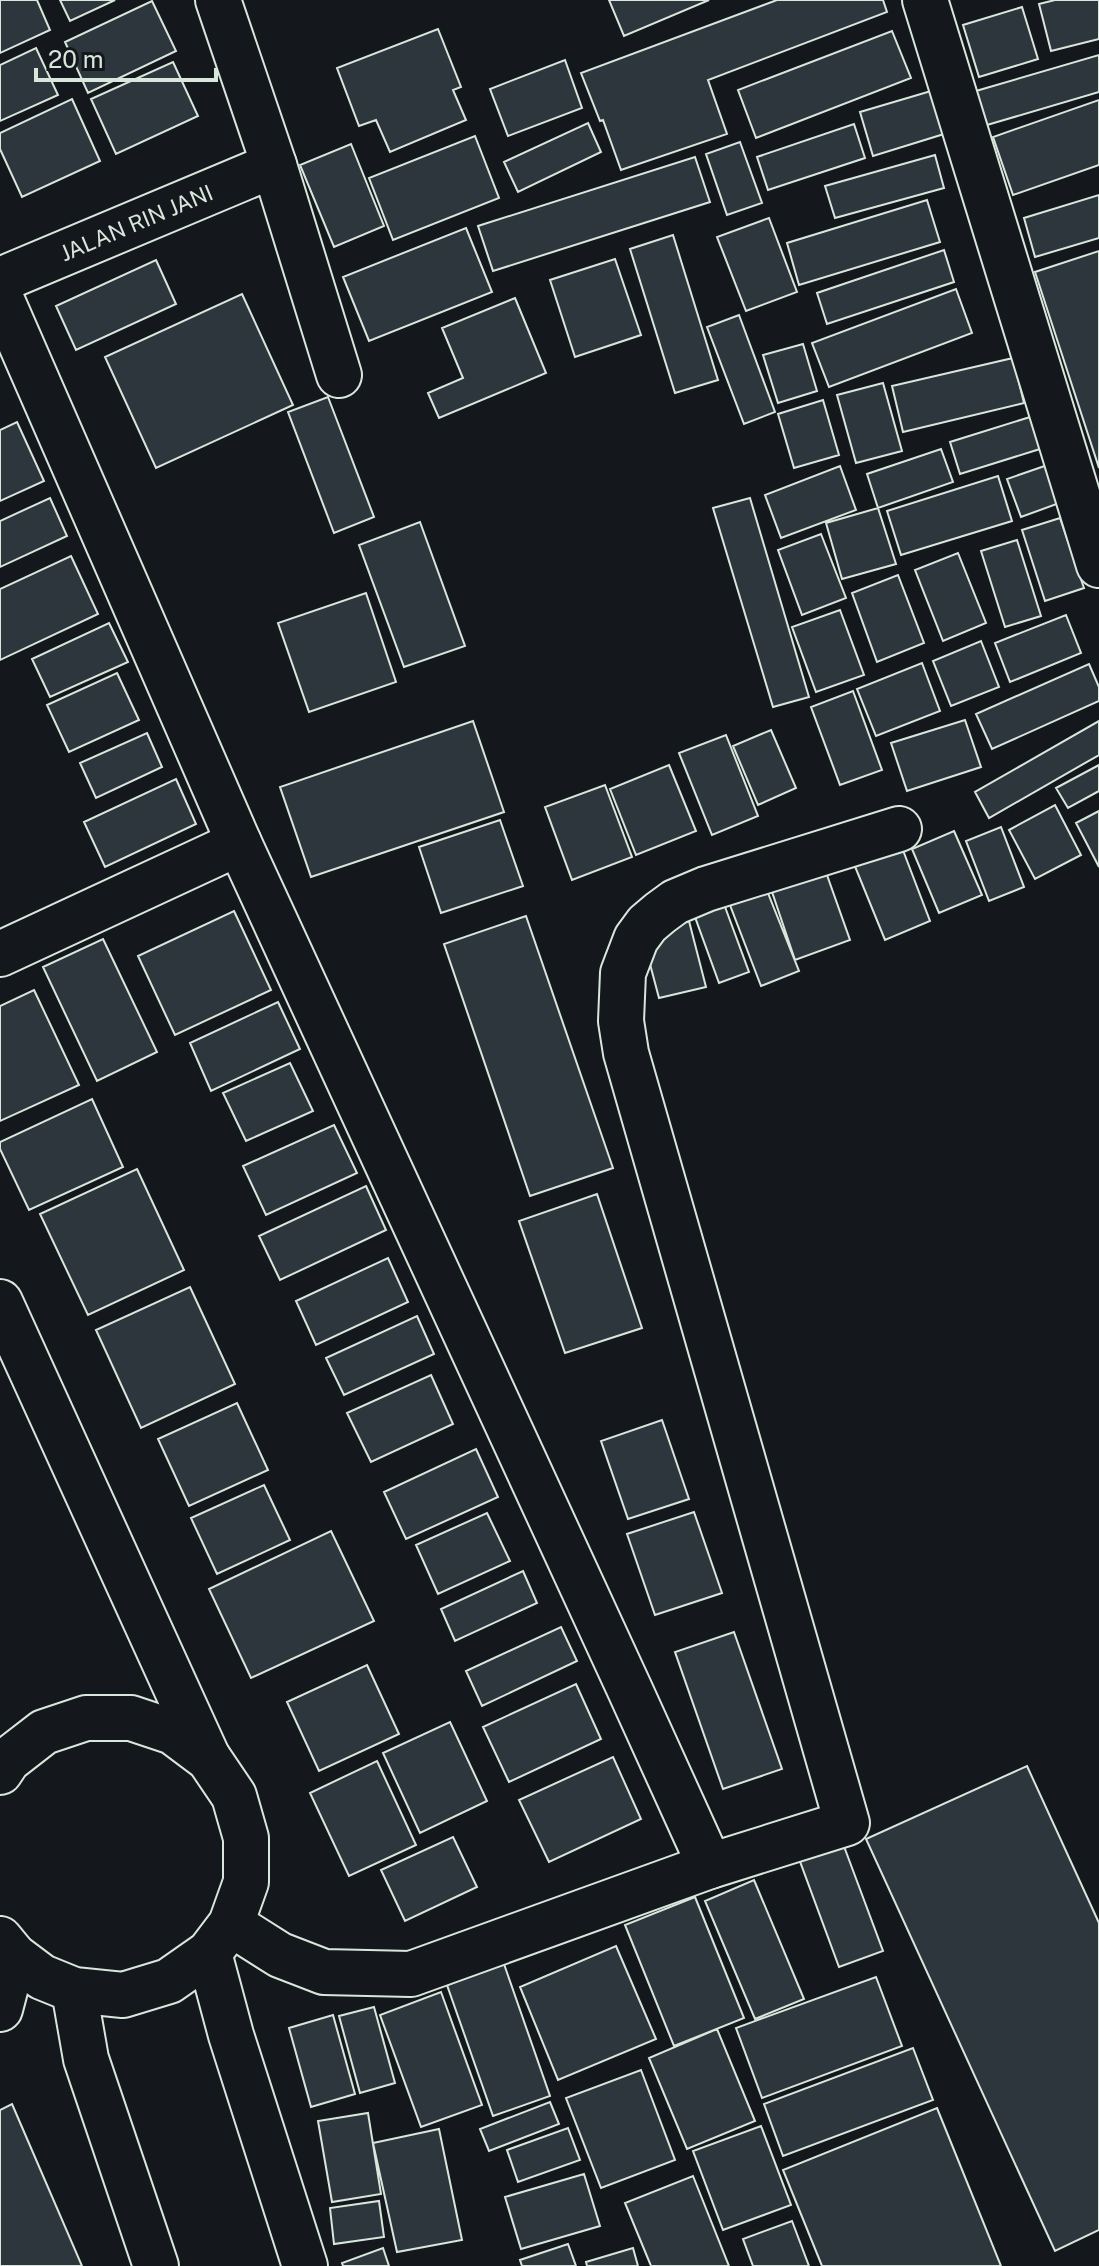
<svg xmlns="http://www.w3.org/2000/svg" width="1099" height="2266" font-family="'Public Sans',sans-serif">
	<rect width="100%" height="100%" fill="#14181c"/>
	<path fill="#2c363c" stroke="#d8e6dc" stroke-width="2" d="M 0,0 L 37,0 L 50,30 L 0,53 Z
		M 60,0 L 115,0 L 70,21 Z
		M 609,0 L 709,0 L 624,36 Z
		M 777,0 L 883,0 L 887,12 L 708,80 L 727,134 L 621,170 L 603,120 L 600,121 L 581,73 Z
		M 1055,0 L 1099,0 L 1099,39 L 1051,51 L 1039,4 Z
		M 152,1 L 176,51 L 88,93 L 65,42 Z
		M 1022,7 L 1038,59 L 979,77 L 963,25 Z
		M 438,29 L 461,87 L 453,90 L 466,120 L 390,152 L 376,120 L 359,126 L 337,68 Z
		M 892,31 L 911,78 L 756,138 L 738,90 Z
		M 36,48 L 58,95 L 0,121 L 0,65 Z
		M 1099,55 L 1099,92 L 987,125 L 976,91 Z
		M 565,60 L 582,108 L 508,136 L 490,89 Z
		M 173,62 L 198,116 L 116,154 L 91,99 Z
		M 931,91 L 944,134 L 873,156 L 860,112 Z
		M 72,99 L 100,161 L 22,197 L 0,149 L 0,133 Z
		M 1099,100 L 1099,165 L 1013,195 L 993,137 Z
		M 588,123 L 601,152 L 518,192 L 504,162 Z
		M 854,124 L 865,158 L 768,190 L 757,157 Z
		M 475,136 L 499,198 L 393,240 L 369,178 Z
		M 740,142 L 762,203 L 727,215 L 706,154 Z
		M 351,144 L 384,226 L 334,247 L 300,165 Z
		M 935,155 L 944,188 L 835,218 L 825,186 Z
		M 695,157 L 710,202 L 493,271 L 478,226 Z
		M 1099,195 L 1099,238 L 1035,257 L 1024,218 Z
		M 927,200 L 940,242 L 799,285 L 787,243 Z
		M 769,218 L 797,292 L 746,311 L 717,237 Z
		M 466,228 L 492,292 L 369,341 L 343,277 Z
		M 673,235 L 718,380 L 675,393 L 630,249 Z
		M 944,250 L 954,282 L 827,324 L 817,293 Z
		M 1099,251 L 1099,468 L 1035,272 Z
		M 615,259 L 641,335 L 575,357 L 550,280 Z
		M 156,260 L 176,304 L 76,350 L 56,306 Z
		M 956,289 L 972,333 L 829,387 L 812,343 Z
		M 242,294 L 293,405 L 156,468 L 105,357 Z
		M 515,298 L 546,373 L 439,418 L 428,393 L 463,378 L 442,328 Z
		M 739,315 L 775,412 L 744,424 L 707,327 Z
		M 803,344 L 817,391 L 778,403 L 763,355 Z
		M 1013,358 L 1024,403 L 903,432 L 892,386 Z
		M 883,383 L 902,451 L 856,463 L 837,395 Z
		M 328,397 L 374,517 L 334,533 L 288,412 Z
		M 823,400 L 839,455 L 794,468 L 778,414 Z
		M 1030,417 L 1040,449 L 960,474 L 950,442 Z
		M 17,422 L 44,481 L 0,501 L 0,430 Z
		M 941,449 L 953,482 L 878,508 L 867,474 Z
		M 1059,461 L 1073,498 L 1021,517 L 1007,479 Z
		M 840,466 L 856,510 L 781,538 L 765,495 Z
		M 998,476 L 1012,521 L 901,555 L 887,511 Z
		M 50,498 L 67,536 L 0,567 L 0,521 Z
		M 750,498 L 809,697 L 773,707 L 713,508 Z
		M 878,508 L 896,564 L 842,579 L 826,523 Z
		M 1060,518 L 1084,588 L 1045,601 L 1022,530 Z
		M 420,522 L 465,646 L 404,667 L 359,545 Z
		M 821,534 L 846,598 L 802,615 L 778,550 Z
		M 1017,540 L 1041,616 L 1005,627 L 981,551 Z
		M 958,553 L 986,623 L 943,641 L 915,570 Z
		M 71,556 L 98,614 L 0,660 L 0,589 Z
		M 898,575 L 924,643 L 877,662 L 852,593 Z
		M 366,593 L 396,682 L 309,712 L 278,623 Z
		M 840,610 L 864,675 L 816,692 L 792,627 Z
		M 1066,615 L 1081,653 L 1010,682 L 995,643 Z
		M 109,623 L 128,662 L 50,697 L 32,659 Z
		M 981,641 L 999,687 L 951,706 L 933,661 Z
		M 922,663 L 940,711 L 876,736 L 857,689 Z
		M 1089,664 L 1099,687 L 1099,701 L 992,749 L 976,714 Z
		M 117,673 L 139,720 L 69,752 L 47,705 Z
		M 853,691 L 882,770 L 840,785 L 811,707 Z
		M 965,720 L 981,767 L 907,791 L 891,743 Z
		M 473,721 L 504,812 L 311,877 L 280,787 Z
		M 1099,721 L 1099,755 L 989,818 L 975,792 Z
		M 771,730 L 796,788 L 758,805 L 733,746 Z
		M 147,733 L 162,767 L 96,798 L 80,763 Z
		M 726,735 L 758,816 L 712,835 L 679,753 Z
		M 669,765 L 696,831 L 636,855 L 610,789 Z
		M 1099,765 L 1099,791 L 1068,808 L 1056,788 Z
		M 176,779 L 196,824 L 105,867 L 84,822 Z
		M 605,785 L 632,857 L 572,880 L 545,807 Z
		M 1055,805 L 1081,855 L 1035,879 L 1009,830 Z
		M 1099,811 L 1099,867 L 1076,823 Z
		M 500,820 L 523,886 L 441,913 L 419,847 Z
		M 1001,827 L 1024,887 L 989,901 L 966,841 Z
		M 954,831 L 982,895 L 939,913 L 912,849 Z
		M 901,845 L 930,921 L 885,940 L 854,864 Z
		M 822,861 L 850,940 L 795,960 L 768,880 Z
		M 762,878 L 799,971 L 761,986 L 725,892 Z
		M 721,896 L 749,972 L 719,983 L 691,906 Z
		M 234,911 L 271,990 L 175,1035 L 138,956 Z
		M 526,916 L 613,1168 L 530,1196 L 444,944 Z
		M 689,921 L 706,987 L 659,998 L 642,934 Z
		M 103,939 L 157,1052 L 97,1081 L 43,967 Z
		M 34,990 L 79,1085 L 0,1121 L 0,1006 Z
		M 278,1002 L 300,1049 L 211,1091 L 190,1043 Z
		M 290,1063 L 313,1111 L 246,1141 L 223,1093 Z
		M 92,1099 L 123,1167 L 29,1210 L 0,1149 L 0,1142 Z
		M 334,1125 L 357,1173 L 266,1215 L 243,1166 Z
		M 137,1169 L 184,1270 L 88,1315 L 40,1214 Z
		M 366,1186 L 386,1230 L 280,1280 L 259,1236 Z
		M 597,1194 L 642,1328 L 565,1353 L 519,1221 Z
		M 388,1258 L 408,1302 L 316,1345 L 296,1301 Z
		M 190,1287 L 235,1384 L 141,1428 L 96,1330 Z
		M 417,1316 L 434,1354 L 344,1395 L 326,1358 Z
		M 431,1375 L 453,1424 L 371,1462 L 347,1413 Z
		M 237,1403 L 268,1470 L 189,1506 L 158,1439 Z
		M 662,1420 L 689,1499 L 628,1519 L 601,1441 Z
		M 476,1449 L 498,1497 L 406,1539 L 384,1492 Z
		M 264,1485 L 290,1540 L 217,1574 L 191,1518 Z
		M 694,1512 L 722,1593 L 655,1615 L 627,1534 Z
		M 487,1513 L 510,1561 L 438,1594 L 416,1545 Z
		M 331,1531 L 374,1621 L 251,1678 L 209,1589 Z
		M 523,1571 L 537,1603 L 455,1641 L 441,1609 Z
		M 561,1627 L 577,1661 L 482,1706 L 466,1671 Z
		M 734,1632 L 782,1769 L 723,1789 L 675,1652 Z
		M 367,1665 L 399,1734 L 319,1771 L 287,1702 Z
		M 576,1684 L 601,1739 L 509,1782 L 483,1727 Z
		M 450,1722 L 487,1801 L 420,1833 L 383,1753 Z
		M 613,1757 L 641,1819 L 549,1862 L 519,1800 Z
		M 377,1761 L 416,1845 L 349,1876 L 310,1793 Z
		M 1027,1766 L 1099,1923 L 1099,2230 L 1055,2251 L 866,1839 Z
		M 453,1837 L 477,1887 L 405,1921 L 381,1870 Z
		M 842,1841 L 883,1951 L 839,1967 L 798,1856 Z
		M 754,1880 L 804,1999 L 755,2019 L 705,1901 Z
		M 695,1897 L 744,2018 L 674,2046 L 625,1925 Z
		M 616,1946 L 656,2039 L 558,2080 L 520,1987 Z
		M 504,1964 L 550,2096 L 493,2116 L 447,1985 Z
		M 876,1977 L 902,2046 L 762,2098 L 736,2028 Z
		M 441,1992 L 482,2105 L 421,2127 L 380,2015 Z
		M 374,2007 L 395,2083 L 360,2093 L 339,2016 Z
		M 333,2015 L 355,2094 L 311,2107 L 289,2028 Z
		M 717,2029 L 755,2121 L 687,2149 L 649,2058 Z
		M 913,2048 L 933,2100 L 783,2156 L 764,2104 Z
		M 641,2070 L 675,2160 L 601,2188 L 566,2098 Z
		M 550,2102 L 559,2124 L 489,2151 L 480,2129 Z
		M 12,2104 L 82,2266 L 0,2266 L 0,2110 Z
		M 937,2108 L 1001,2266 L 822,2266 L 783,2170 Z
		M 368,2113 L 381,2194 L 332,2202 L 318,2121 Z
		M 761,2126 L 791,2205 L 723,2230 L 693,2151 Z
		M 568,2128 L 580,2160 L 518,2182 L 507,2150 Z
		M 439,2129 L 462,2240 L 397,2252 L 373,2143 Z
		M 584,2174 L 600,2226 L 521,2249 L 505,2197 Z
		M 693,2176 L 729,2266 L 651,2266 L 625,2203 Z
		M 379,2201 L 384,2237 L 334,2244 L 330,2208 Z
		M 792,2221 L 809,2266 L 753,2266 L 743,2239 Z
		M 568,2244 L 576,2266 L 522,2266 L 520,2260 Z
		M 383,2248 L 389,2266 L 343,2266 L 342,2263 Z
		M 633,2248 L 638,2266 L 587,2266 L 586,2262 Z"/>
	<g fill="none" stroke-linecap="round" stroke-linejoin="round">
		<g stroke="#d8e6dc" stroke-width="48">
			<g id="minor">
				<path d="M 218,0 L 274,165 L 339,375"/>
				<path d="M 925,0 L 1099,565"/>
				<path id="s1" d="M 0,280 L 274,165"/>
				<path d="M 0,296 L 239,843 L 630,1690 L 710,1866"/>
				<path d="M 0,954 L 239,843"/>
				<path d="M 0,1302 L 208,1758"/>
				<path d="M 0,1772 L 8,1760 L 44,1732 L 86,1718 L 131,1718 L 173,1732 L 209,1759 L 234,1796 L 246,1838 L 246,1882 L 231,1924 L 209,1953 L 169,1981 L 123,1995 L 74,1990 L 42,1977 L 14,1956 L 0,1939"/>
				<path d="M 231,1924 L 280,1955 L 324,1972 L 411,1974 L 710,1866 L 847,1823 L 626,1053 L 621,1021 L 623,973 L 636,939 L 647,924 L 660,913 L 675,902 L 706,889 L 899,829"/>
				<path d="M 209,1953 L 231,2035 L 305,2266"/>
				<path d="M 74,1990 L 86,2059 L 156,2266"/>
				<path d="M 0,2009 L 14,1956"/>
			</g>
		</g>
		<use href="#minor" stroke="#14181c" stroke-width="44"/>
	</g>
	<g text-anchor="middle" stroke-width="6" stroke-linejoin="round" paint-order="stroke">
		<g font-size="22" fill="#d8e6dc" stroke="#14181c">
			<text dy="8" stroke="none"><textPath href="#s1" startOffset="148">JALAN RIN JANI</textPath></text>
		</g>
	</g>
	<path d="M36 68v12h180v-12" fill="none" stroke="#d8e6dc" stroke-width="4"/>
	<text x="48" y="68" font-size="24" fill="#d8e6dc" stroke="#14181c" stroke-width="6" paint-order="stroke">20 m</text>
</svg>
